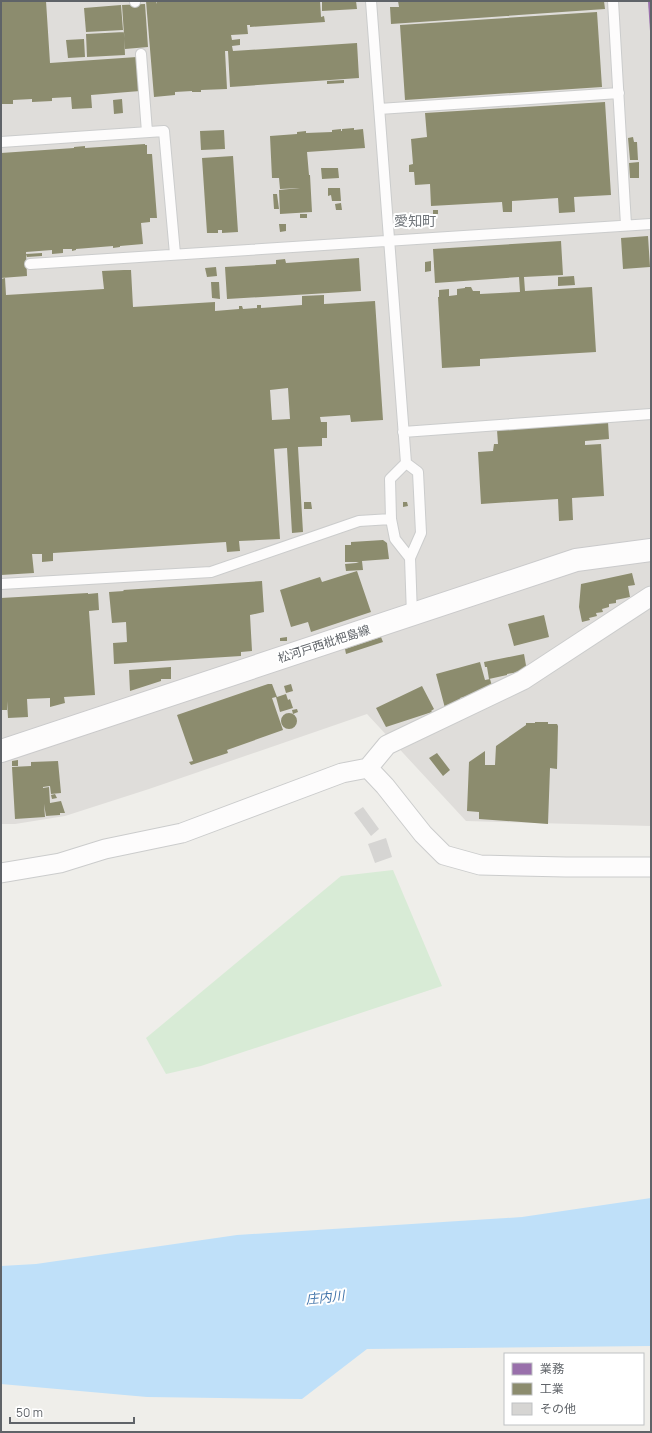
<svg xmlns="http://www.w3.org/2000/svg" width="652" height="1433" font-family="Manrope,'Noto Sans JP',sans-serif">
	<rect width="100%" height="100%" fill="#efeeea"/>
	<path fill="#dfddda" d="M 1,1 L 651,1 L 651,826 L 466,821 L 367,714 L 149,789 L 65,816 L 15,824 L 1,824 Z"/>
	<path fill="#d8ebd6" d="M 393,870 L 442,986 L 201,1066 L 166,1074 L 146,1038 L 341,876 Z"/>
	<path fill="#bfe0f9" d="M 651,1198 L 651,1346 L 367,1349 L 302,1399 L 147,1397 L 1,1384 L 1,1266 L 36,1264 L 237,1235 L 522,1217 Z"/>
	<path fill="#9970ab" d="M 648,1 L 651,1 L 651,31 L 650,31 Z"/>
	<path fill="#8c8c6e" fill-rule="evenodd" d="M 1,1 L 46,1 L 50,63 L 137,57 L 140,91 L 91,95 L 92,108 L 72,109 L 71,97 L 52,98 L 52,101 L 32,102 L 32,99 L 13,100 L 13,104 L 2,104 L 2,101 L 1,101 Z
		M 146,1 L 156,1 L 156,4 L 157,1 L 320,1 L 321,17 L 324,16 L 325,22 L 250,27 L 250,25 L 247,25 L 248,34 L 231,35 L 232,40 L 240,39 L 240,45 L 232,46 L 233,51 L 357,43 L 359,78 L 230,87 L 228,51 L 225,51 L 227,89 L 201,90 L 201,92 L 192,92 L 192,91 L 175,92 L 175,95 L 154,97 Z
		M 322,1 L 356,1 L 357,9 L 322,11 Z
		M 398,1 L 604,1 L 605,9 L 391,24 L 390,7 L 399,7 Z
		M 145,4 L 148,47 L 125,49 L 122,5 Z
		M 121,5 L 123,30 L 86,32 L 84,8 Z
		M 597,12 L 602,87 L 405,100 L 400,25 Z
		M 124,32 L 125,55 L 87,57 L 86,34 Z
		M 84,39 L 85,57 L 68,58 L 66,40 Z
		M 344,80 L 344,83 L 327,84 L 327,81 Z
		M 122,99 L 123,113 L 114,114 L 113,100 Z
		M 605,102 L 611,195 L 574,197 L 575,212 L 559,213 L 558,198 L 512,201 L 512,212 L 503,212 L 502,202 L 431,206 L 430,184 L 415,185 L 414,172 L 409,172 L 409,165 L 413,164 L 411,139 L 427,137 L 425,113 Z
		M 354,128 L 354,130 L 363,129 L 365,148 L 307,152 L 309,175 L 310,175 L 312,212 L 280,214 L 279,190 L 300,188 L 280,189 L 279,178 L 272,178 L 270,136 L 297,134 L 297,132 L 306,131 L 306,133 L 332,132 L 332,130 L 341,129 L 341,131 L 342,131 L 342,129 Z
		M 224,130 L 225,149 L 201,150 L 200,131 Z
		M 633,137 L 634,142 L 637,142 L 638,160 L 630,160 L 628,138 Z
		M 145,144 L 145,145 L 147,145 L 147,154 L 152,154 L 157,218 L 150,218 L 150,222 L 141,223 L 143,244 L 120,246 L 120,247 L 113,248 L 113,246 L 76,249 L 76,250 L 72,251 L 72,249 L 63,249 L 63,253 L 52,254 L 52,250 L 26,252 L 27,276 L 1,278 L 1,153 L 74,148 L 74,147 L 85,146 L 85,148 Z
		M 233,156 L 238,232 L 222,233 L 222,230 L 218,230 L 218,233 L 207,233 L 202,158 Z
		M 639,162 L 639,178 L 630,178 L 629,163 Z
		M 321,168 L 338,168 L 339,178 L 322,179 Z
		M 328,188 L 340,188 L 341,201 L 332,201 L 331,195 L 328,196 Z
		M 273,194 L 277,194 L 279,209 L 274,209 Z
		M 341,203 L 342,210 L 336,210 L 335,204 Z
		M 433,210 L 438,210 L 438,214 L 433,214 Z
		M 300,214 L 307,214 L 307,218 L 300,218 Z
		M 279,224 L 286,224 L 286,231 L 280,232 Z
		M 648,236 L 650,267 L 623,269 L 621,238 Z
		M 561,241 L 563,275 L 524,277 L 525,291 L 592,287 L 596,352 L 480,359 L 480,366 L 442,368 L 438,297 L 439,297 L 439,290 L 449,289 L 449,296 L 457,295 L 457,289 L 465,288 L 465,287 L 471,287 L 473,291 L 480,291 L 480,294 L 520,292 L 519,277 L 435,283 L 433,249 Z
		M 42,253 L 42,256 L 27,257 L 26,254 Z
		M 359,258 L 361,291 L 227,299 L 225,267 L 276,264 L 276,260 L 285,259 L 286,263 Z
		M 431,261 L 431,271 L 425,272 L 425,262 Z
		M 216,267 L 217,276 L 207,277 L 205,268 Z
		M 124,270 L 131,270 L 133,307 L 215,302 L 215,311 L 239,309 L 239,306 L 242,306 L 243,309 L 257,308 L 257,305 L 261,305 L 261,308 L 302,305 L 302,296 L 324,295 L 324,304 L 375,301 L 383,420 L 351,422 L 350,415 L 320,417 L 321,422 L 327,422 L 327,438 L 322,438 L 322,446 L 298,447 L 303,532 L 292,533 L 287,448 L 274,449 L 280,539 L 239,541 L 240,551 L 227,552 L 226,542 L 53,553 L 53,561 L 42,562 L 42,554 L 32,554 L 34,573 L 1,575 L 1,279 L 5,278 L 6,295 L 104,289 L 102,271 ZM 288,388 L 290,419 L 272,420 L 270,390 Z
		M 574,276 L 575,285 L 558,286 L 558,277 Z
		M 211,282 L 219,282 L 220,299 L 212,298 Z
		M 608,422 L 609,439 L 585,441 L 585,445 L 601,444 L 604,496 L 572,498 L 573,520 L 559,521 L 558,499 L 481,504 L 478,452 L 493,451 L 494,444 L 498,444 L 497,430 Z
		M 304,502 L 311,502 L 312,509 L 304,509 Z
		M 403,502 L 407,502 L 408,506 L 403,507 Z
		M 383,540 L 387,543 L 389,559 L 362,561 L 363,570 L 346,571 L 345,564 L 356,563 L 356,566 L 356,563 L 359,563 L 356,562 L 356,561 L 356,562 L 345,562 L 345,545 L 351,545 L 351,542 Z
		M 357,571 L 371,612 L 311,632 L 308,622 L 291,627 L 280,590 L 320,577 L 322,582 Z
		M 632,573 L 635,585 L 628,586 L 630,597 L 616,600 L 616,603 L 609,604 L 609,607 L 602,609 L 603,612 L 596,613 L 597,616 L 589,618 L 590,620 L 582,622 L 579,607 L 581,584 Z
		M 262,581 L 264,612 L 250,615 L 252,651 L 241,652 L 241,656 L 114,664 L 113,643 L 127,642 L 126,622 L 112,623 L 109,592 L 124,591 L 123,590 Z
		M 88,593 L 88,594 L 98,593 L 99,610 L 89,611 L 95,695 L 64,697 L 65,703 L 50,707 L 50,698 L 27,699 L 28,717 L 8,718 L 7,701 L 7,710 L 1,710 L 1,598 Z
		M 544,615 L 549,637 L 514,646 L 508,624 Z
		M 287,637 L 287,641 L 280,641 L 280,638 Z
		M 381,637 L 383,642 L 346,654 L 345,649 Z
		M 524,654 L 527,671 L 507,674 L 507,675 L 489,679 L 487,667 L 485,667 L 484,662 Z
		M 480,662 L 485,680 L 490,679 L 493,689 L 460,698 L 461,703 L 445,708 L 436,674 Z
		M 171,667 L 171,679 L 161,679 L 161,681 L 130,691 L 129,670 Z
		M 268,684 L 272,684 L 277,697 L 286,694 L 288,700 L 290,699 L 293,708 L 280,712 L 276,697 L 272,698 L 283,730 L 227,750 L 228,753 L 191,765 L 189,762 L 193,761 L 177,715 Z
		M 291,684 L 293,691 L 286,693 L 284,686 Z
		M 422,686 L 434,709 L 431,711 L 432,712 L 386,727 L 376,708 Z
		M 297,709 L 298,712 L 293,714 L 292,710 Z
		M281 721a8 8 0 1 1 16 0a8 8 0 1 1-16 0Z
		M 535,722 L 548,722 L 548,724 L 557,724 L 558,726 L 557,769 L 550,768 L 548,824 L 479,819 L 479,812 L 467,811 L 469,762 L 485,751 L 485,765 L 495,765 L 496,746 L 526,725 L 526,723 L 535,723 Z
		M 437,753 L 450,770 L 443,776 L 429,758 Z
		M 18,760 L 18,766 L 12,766 L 12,761 Z
		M 58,761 L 61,793 L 51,794 L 50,786 L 43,787 L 43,788 L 49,787 L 50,803 L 61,801 L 65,813 L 60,813 L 60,815 L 46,816 L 44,804 L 45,817 L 15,819 L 12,767 L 31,766 L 31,762 Z
		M 55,794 L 57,798 L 52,799 L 51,795 Z"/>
	<path fill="#d6d5d3" d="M 363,807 L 379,829 L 371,836 L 354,813 Z
		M 386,838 L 392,857 L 375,863 L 368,844 Z"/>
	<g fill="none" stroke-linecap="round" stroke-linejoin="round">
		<g stroke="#cbcccc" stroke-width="12">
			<path id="service" d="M 135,1 L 135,2
				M 371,1 L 406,463 L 418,472 L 421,533 L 410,558 L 412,615
				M 613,1 L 626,225
				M 141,54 L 147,132
				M 379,109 L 619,93
				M 1,142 L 164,131 L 175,254
				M 30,264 L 651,224
				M 403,432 L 651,414
				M 406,463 L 390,479 L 391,519 L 395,539 L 410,558
				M 1,584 L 211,572 L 359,521 L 391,519"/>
		</g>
		<g stroke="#cbcccc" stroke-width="21">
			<path id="minor" d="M 368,768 L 387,745 L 523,680 L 651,596
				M 1,873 L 60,863 L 105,849 L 182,833 L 342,773 L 368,768 L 385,786 L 423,834 L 444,855 L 480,865 L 566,867 L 651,867"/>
		</g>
		<g stroke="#cacacb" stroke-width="24">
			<path id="secondary" d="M 1,751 L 576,560 L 651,550"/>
		</g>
		<use href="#service" stroke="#fdfcfc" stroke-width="10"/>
		<use href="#minor" stroke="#fdfcfc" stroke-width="19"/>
		<use href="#secondary" stroke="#fdfcfc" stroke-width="22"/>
	</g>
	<g text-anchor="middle" stroke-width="4" stroke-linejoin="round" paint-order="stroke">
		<g font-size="12" fill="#5f6368" stroke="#fff">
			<text transform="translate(324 644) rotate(-18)" y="4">松河戸西枇杷島線</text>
		</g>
		<g font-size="13" font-style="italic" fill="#4174aa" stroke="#fff">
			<text transform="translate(325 1297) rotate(-6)" y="5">庄内川</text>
		</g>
		<g font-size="14" fill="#70757a" stroke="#fff">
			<text x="415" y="226">愛知町</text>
		</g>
	</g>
	<rect width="652" height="1433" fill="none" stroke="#5f6368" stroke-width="4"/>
	<rect x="504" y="1353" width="140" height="72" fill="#ffffff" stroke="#bfc1c3"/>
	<rect x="512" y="1363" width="20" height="12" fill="#9970ab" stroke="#bfc1c3"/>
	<text x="540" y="1373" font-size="12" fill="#5f6368">業務</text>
	<rect x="512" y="1383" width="20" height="12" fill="#8c8c6e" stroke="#bfc1c3"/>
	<text x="540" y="1393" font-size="12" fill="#5f6368">工業</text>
	<rect x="512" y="1403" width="20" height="12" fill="#d6d5d3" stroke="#bfc1c3"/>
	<text x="540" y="1413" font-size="12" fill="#5f6368">その他</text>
	<path d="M10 1417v6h124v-6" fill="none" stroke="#5f6368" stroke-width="2"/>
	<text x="16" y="1417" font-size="12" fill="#5f6368" stroke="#ffffff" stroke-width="3" paint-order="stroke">50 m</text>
</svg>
